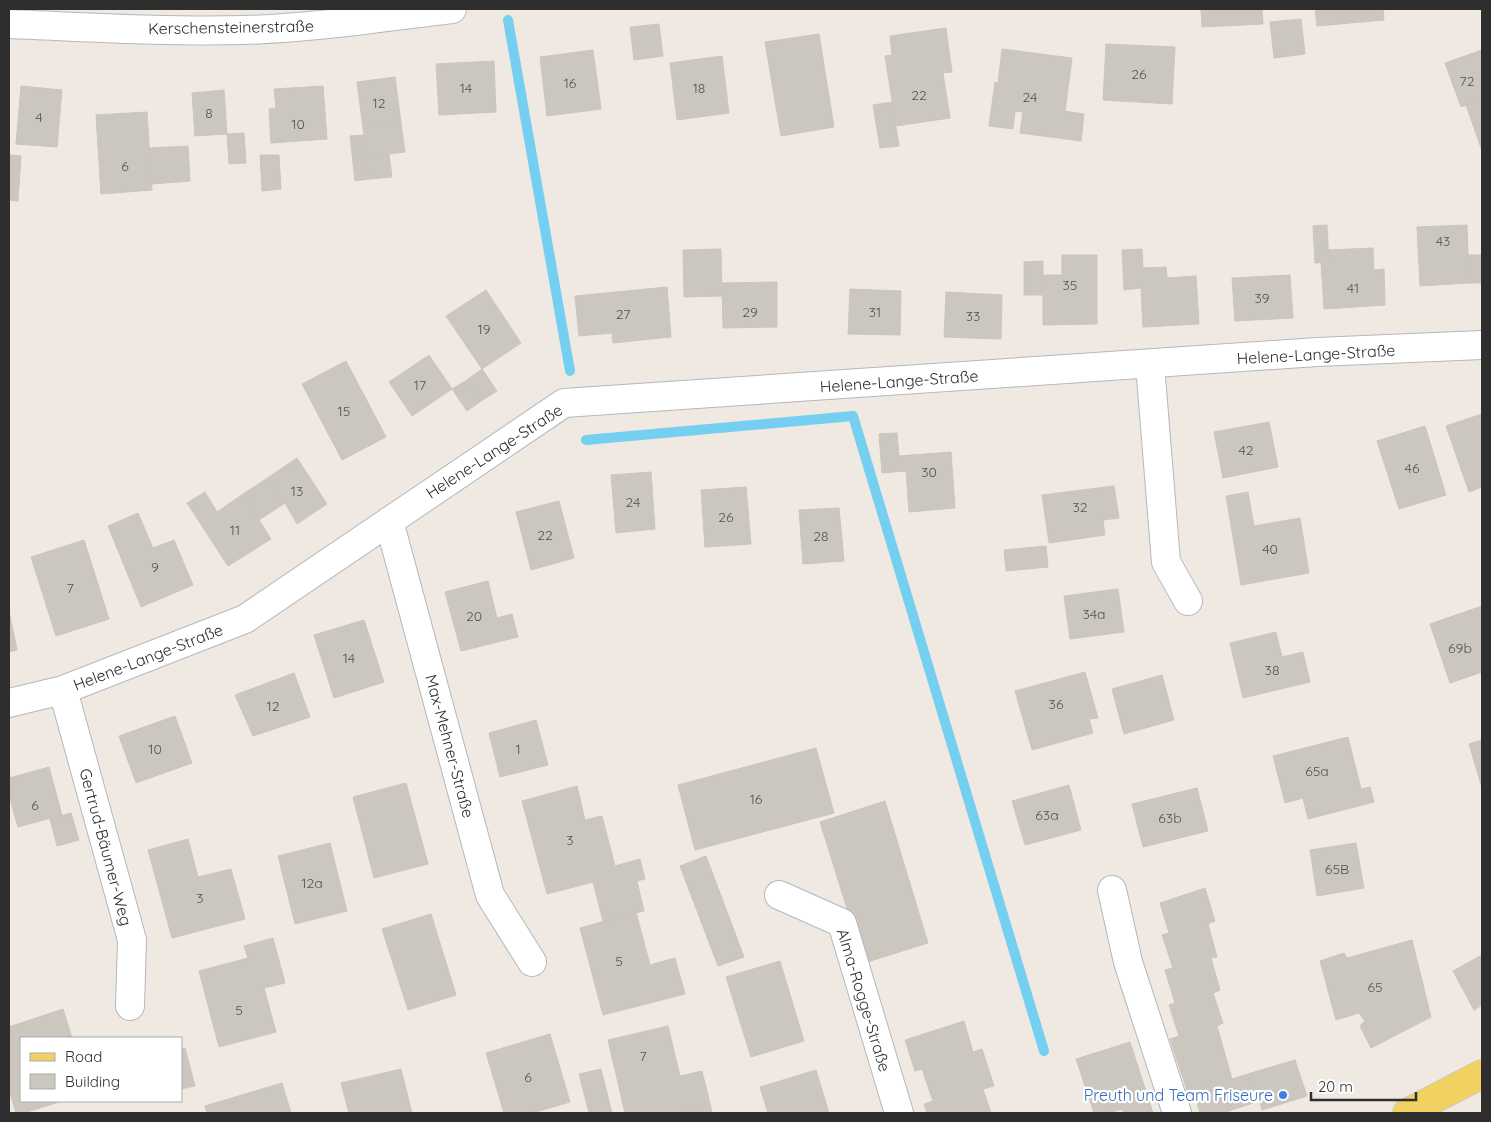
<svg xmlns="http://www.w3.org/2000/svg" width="1491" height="1122" font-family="Quicksand,sans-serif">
	<rect width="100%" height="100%" fill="#efe9e1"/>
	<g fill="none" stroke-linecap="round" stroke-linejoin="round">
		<path stroke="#75cff0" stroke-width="10" d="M 508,20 L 570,371
			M 586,440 L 853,416 L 1044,1051"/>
	</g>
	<path fill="#cbc7bf" stroke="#cbc5ba" d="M 1201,9 L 1262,9 L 1263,24 L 1202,27 Z
		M 1315,9 L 1383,9 L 1384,20 L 1317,26 Z
		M 1301,19 L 1305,54 L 1274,58 L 1270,22 Z
		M 659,24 L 663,56 L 634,60 L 630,27 Z
		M 946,28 L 952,72 L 943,73 L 950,118 L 896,126 L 885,56 L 892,55 L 890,36 Z
		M 819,34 L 834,127 L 781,136 L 765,42 Z
		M 1106,44 L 1175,47 L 1172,104 L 1103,100 Z
		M 1002,49 L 1072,58 L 1065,111 L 1084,114 L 1081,141 L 1020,133 L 1023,112 L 1015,111 L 1013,129 L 989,126 L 995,82 L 998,83 Z
		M 593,50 L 601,109 L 547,116 L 540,57 Z
		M 1482,50 L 1482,99 L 1461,107 L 1445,63 Z
		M 722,56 L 729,113 L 677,120 L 670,63 Z
		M 494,61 L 496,112 L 439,115 L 436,64 Z
		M 395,77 L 401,123 L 363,128 L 357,82 Z
		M 21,86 L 62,90 L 57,147 L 16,144 Z
		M 323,86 L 327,139 L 271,143 L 269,109 L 276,108 L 274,89 Z
		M 224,90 L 227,134 L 195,136 L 192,93 Z
		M 1482,99 L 1482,148 L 1481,148 L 1466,105 Z
		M 892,102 L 899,146 L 880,148 L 873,105 Z
		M 147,112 L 152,190 L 101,194 L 96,115 Z
		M 401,123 L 405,152 L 366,157 L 363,128 Z
		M 244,133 L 246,163 L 229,164 L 227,134 Z
		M 364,135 L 369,179 L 355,181 L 350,136 Z
		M 188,146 L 190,181 L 152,184 L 150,148 Z
		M 389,154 L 392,177 L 369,179 L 366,157 Z
		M 9,155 L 21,156 L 18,201 L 9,200 Z
		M 260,155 L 279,155 L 281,189 L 262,191 Z
		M 1327,225 L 1329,262 L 1315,263 L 1313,226 Z
		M 1467,225 L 1469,283 L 1420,286 L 1417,227 Z
		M 1373,248 L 1374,270 L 1384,269 L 1385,305 L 1324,309 L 1321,263 L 1329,262 L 1328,250 Z
		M 721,249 L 722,296 L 684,297 L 683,250 Z
		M 1142,249 L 1143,268 L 1166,267 L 1167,278 L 1196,276 L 1199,324 L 1143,327 L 1141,288 L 1124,290 L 1122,250 Z
		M 1062,255 L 1097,255 L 1097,324 L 1043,325 L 1043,275 L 1062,275 Z
		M 1468,255 L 1482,255 L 1482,283 L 1469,283 Z
		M 1043,261 L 1043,295 L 1024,295 L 1024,262 Z
		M 1290,275 L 1293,318 L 1235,321 L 1232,278 Z
		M 777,282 L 777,327 L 723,328 L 722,283 Z
		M 667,287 L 671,337 L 613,343 L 612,333 L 579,336 L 575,296 Z
		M 850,289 L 901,291 L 900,335 L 848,334 Z
		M 486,290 L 521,343 L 482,369 L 446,316 Z
		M 946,292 L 1002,295 L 1001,339 L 944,337 Z
		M 429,355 L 452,389 L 412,416 L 389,382 Z
		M 346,361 L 386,437 L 342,460 L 302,384 Z
		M 482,369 L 497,391 L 481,401 L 467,380 Z
		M 467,380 L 481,401 L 467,411 L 452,389 Z
		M 1482,414 L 1482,487 L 1469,492 L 1446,426 Z
		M 1269,422 L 1278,467 L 1223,478 L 1214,432 Z
		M 1425,426 L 1446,495 L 1399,509 L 1377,441 Z
		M 897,433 L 899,456 L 951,452 L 955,508 L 909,512 L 906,471 L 882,473 L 879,434 Z
		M 297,458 L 327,504 L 297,524 L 285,503 L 266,479 Z
		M 651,472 L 655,529 L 616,533 L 611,475 Z
		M 266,479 L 285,503 L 259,520 L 243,494 Z
		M 1114,486 L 1119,518 L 1103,520 L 1105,535 L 1049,543 L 1042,495 Z
		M 746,487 L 751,544 L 705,547 L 701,490 Z
		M 205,492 L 217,512 L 243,494 L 271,539 L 228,566 L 187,503 Z
		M 1248,492 L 1254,526 L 1300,518 L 1309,573 L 1241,585 L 1226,496 Z
		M 559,501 L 574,558 L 531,570 L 516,512 Z
		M 839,508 L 844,561 L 803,564 L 799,510 Z
		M 138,513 L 153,548 L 174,540 L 193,585 L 141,607 L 108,526 Z
		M 84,540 L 109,619 L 56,636 L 31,557 Z
		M 1046,546 L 1048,567 L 1006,571 L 1004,550 Z
		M 488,581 L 497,618 L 512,614 L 518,637 L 461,651 L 445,592 Z
		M 1118,589 L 1124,632 L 1070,639 L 1064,596 Z
		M 1482,606 L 1482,672 L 1450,683 L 1430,624 Z
		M 9,611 L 17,650 L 9,652 Z
		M 364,620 L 384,682 L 334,698 L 314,635 Z
		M 1276,632 L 1282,657 L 1303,652 L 1310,682 L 1243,698 L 1230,643 Z
		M 1085,672 L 1098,718 L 1089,719 L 1093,733 L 1032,750 L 1015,691 Z
		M 294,673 L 310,717 L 253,736 L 235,695 Z
		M 1162,675 L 1174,720 L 1124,734 L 1112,689 Z
		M 175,716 L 192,763 L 136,783 L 119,736 Z
		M 536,720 L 548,765 L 500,777 L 489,733 Z
		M 1348,737 L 1361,789 L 1370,787 L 1374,802 L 1308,819 L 1303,798 L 1285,803 L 1273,756 Z
		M 1482,740 L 1482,788 L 1469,744 Z
		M 816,748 L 834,813 L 695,850 L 678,785 Z
		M 49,767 L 62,815 L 18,827 L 9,795 L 9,778 Z
		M 406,783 L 428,864 L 374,878 L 353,797 Z
		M 1069,785 L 1081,830 L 1025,845 L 1012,801 Z
		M 577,786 L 585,820 L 602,816 L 615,866 L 640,859 L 645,879 L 637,881 L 644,911 L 603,921 L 593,882 L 547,894 L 522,801 Z
		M 1197,788 L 1208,831 L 1143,847 L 1132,804 Z
		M 885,801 L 928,943 L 864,963 L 820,822 Z
		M 71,813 L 79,840 L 57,846 L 50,819 Z
		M 188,839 L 198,877 L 231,869 L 245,919 L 172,938 L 148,850 Z
		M 330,843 L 347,911 L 295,924 L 278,856 Z
		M 1356,843 L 1364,888 L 1317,896 L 1310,850 Z
		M 706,856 L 744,957 L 718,966 L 680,866 Z
		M 1205,888 L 1215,921 L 1208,924 L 1217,957 L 1211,958 L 1220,990 L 1213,993 L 1223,1023 L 1217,1026 L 1232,1079 L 1188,1093 L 1170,1039 L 1179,1036 L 1169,1005 L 1175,1003 L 1165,970 L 1173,968 L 1162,935 L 1169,933 L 1160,903 Z
		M 636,912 L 650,965 L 675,958 L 685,994 L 603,1015 L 580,928 Z
		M 431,914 L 456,995 L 408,1010 L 382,929 Z
		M 273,938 L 285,983 L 264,988 L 276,1032 L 219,1047 L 199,971 L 248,958 L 244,946 Z
		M 1412,940 L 1431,1017 L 1371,1048 L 1360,1026 L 1365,1021 L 1359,1013 L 1336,1020 L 1320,961 L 1344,953 L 1347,958 Z
		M 1482,955 L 1482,1005 L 1474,1010 L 1453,971 Z
		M 780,961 L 804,1041 L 751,1057 L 726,977 Z
		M 63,1009 L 72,1038 L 21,1038 L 21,1101 L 62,1101 L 24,1113 L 16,1113 L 9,1090 L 9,1027 Z
		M 964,1021 L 973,1052 L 982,1049 L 994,1086 L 983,1089 L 991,1113 L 927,1113 L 924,1104 L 933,1101 L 922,1069 L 915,1071 L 905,1040 Z
		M 668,1026 L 680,1076 L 702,1071 L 712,1112 L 625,1113 L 608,1040 Z
		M 550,1034 L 570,1102 L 532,1113 L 504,1113 L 486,1053 Z
		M 1130,1042 L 1153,1113 L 1124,1113 L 1122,1109 L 1109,1113 L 1094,1113 L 1076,1059 Z
		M 185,1048 L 195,1086 L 181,1089 L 181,1049 Z
		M 1295,1060 L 1307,1096 L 1262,1110 L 1251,1073 Z
		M 401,1069 L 412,1113 L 349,1113 L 341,1083 Z
		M 601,1069 L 612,1113 L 587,1113 L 589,1113 L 579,1074 Z
		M 816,1070 L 829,1113 L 768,1113 L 760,1087 Z
		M 1251,1073 L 1259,1101 L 1223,1113 L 1200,1113 L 1194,1091 Z
		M 282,1083 L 291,1113 L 207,1113 L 205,1106 Z"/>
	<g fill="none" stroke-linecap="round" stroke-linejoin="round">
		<g stroke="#b4b7c1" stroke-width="30">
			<path id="minor" d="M 9,24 C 87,27 166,32 244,30 C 314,28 383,17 452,9
				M 1150,365 L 1166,562 L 1188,601
				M 389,521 L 490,895 L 532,962
				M 63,690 L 132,940 L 130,1006
				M 9,703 L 63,690 L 245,619 L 564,403 L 1317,352 L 1482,345
				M 1112,890 L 1128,962 L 1177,1113
				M 779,895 L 842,923 L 899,1113"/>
		</g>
		<g stroke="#c9c9c9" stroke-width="30">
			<path id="major" d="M 1407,1113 L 1482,1074"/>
		</g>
		<use href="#minor" stroke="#fff" stroke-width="28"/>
		<use href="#major" stroke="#f2d163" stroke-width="28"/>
	</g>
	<circle fill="#3f7fe0" stroke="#fff" stroke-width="2" cx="1283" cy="1095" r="5"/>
	<g text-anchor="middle" stroke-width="4.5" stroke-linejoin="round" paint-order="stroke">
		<g font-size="14" fill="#555452">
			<text x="1139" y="79">26</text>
			<text x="1467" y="86">72</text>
			<text x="570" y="88">16</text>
			<text x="466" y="93">14</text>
			<text x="699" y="93">18</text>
			<text x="919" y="100">22</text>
			<text x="1030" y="102">24</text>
			<text x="379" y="108">12</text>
			<text x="209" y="118">8</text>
			<text x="39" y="122">4</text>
			<text x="298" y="129">10</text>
			<text x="125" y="171">6</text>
			<text x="1443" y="246">43</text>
			<text x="1070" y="290">35</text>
			<text x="1353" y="293">41</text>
			<text x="1262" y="303">39</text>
			<text x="750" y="317">29</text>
			<text x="875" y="317">31</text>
			<text x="623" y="319">27</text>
			<text x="973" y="321">33</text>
			<text x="484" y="334">19</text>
			<text x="420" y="390">17</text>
			<text x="344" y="416">15</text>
			<text x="1246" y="455">42</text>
			<text x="1412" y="473">46</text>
			<text x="929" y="477">30</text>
			<text x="297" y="496">13</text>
			<text x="633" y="507">24</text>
			<text x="1080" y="512">32</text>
			<text x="726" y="522">26</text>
			<text x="235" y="535">11</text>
			<text x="545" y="540">22</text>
			<text x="821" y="541">28</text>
			<text x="1270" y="554">40</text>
			<text x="155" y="572">9</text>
			<text x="70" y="593">7</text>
			<text x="1094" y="619">34a</text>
			<text x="474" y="621">20</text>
			<text x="1460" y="653">69b</text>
			<text x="349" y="663">14</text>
			<text x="1272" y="675">38</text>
			<text x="1056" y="709">36</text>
			<text x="273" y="711">12</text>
			<text x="155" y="754">10</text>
			<text x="518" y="754">1</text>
			<text x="1317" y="776">65a</text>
			<text x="756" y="804">16</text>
			<text x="35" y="810">6</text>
			<text x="1047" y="820">63a</text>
			<text x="1170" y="823">63b</text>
			<text x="570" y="845">3</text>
			<text x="1337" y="874">65B</text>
			<text x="312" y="888">12a</text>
			<text x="200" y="903">3</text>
			<text x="619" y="966">5</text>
			<text x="1375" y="992">65</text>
			<text x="239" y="1015">5</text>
			<text x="643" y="1061">7</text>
			<text x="528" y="1082">6</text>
		</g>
		<g font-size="16" fill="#2e2e2e" stroke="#fff">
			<text transform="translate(231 27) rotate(-1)" y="6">Kerschensteinerstraße</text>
			<text transform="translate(1316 354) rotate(-3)" y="6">Helene-Lange-Straße</text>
			<text transform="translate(899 381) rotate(-4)" y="6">Helene-Lange-Straße</text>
			<text transform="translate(494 451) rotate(-33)" y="6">Helene-Lange-Straße</text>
			<text transform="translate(148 657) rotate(-21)" y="6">Helene-Lange-Straße</text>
			<text transform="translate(450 746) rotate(75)" y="6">Max-Mehner-Straße</text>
			<text transform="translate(106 847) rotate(75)" y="6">Gertrud-Bäumer-Weg</text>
			<text transform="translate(864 1000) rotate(73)" y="6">Alma-Rogge-Straße</text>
		</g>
		<g font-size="16" fill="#366cbe" stroke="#fff" text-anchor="end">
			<text x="1273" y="1101">Preuth und Team Friseure</text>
		</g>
	</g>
	<rect width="1491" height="1122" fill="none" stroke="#2e2e2e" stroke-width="20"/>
	<rect x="20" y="1037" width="162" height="65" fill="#ffffff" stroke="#ababab"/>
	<rect x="30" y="1053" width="25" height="8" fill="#f2d163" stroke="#ababab"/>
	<text x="65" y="1062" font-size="15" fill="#2e2e2e">Road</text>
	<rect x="30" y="1074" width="25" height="15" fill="#cbc7bf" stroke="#ababab"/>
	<text x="65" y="1087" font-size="15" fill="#2e2e2e">Building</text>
	<path d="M1311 1092v8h105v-8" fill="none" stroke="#2e2e2e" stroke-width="2.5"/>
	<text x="1318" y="1092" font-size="15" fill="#2e2e2e" stroke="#ffffff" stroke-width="4" paint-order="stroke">20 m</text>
</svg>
